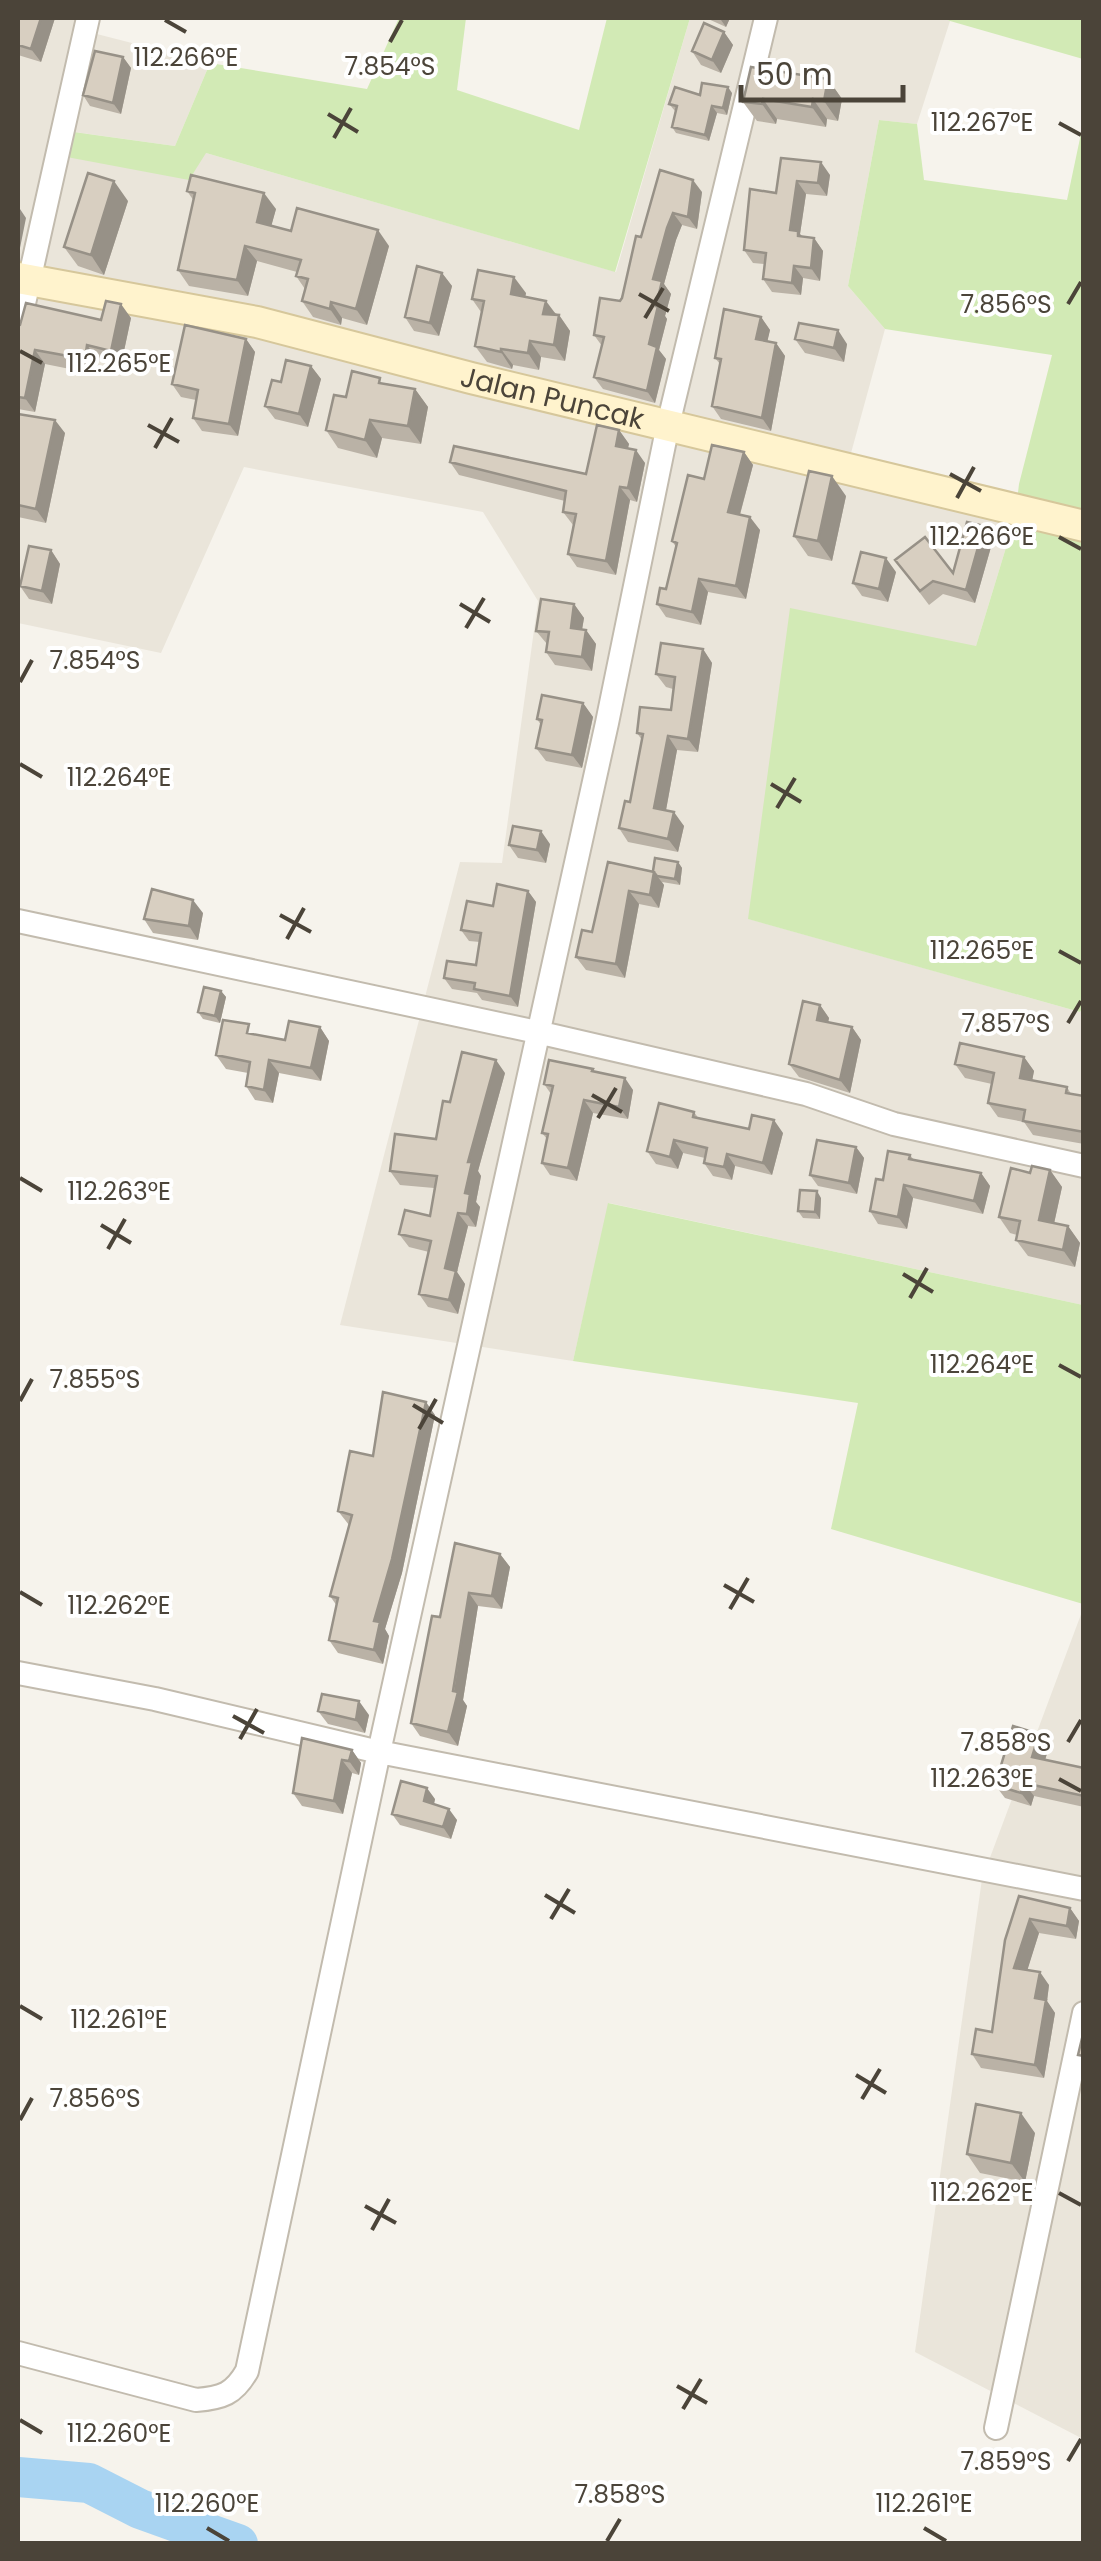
<svg xmlns="http://www.w3.org/2000/svg" width="1101" height="2561" font-family="Poppins,sans-serif">
	<rect width="100%" height="100%" fill="#f6f3ec"/>
	<path fill="#eae5da" d="M 18,18 L 86,18 L 89,32 L 210,63 L 175,146 L 67,131 L 206,153 L 616,272 L 690,18 L 943,18 L 950,21 L 917,124 L 879,120 L 848,286 L 885,329 L 845,475 L 1015,518 L 976,646 L 749,919 L 1080,1012 L 1083,1005 L 1083,1305 L 609,1203 L 573,1361 L 340,1325 L 460,862 L 502,863 L 538,601 L 483,512 L 244,467 L 161,653 L 18,623 Z
		M 1083,1609 L 1083,2439 L 915,2352 L 982,1879 Z"/>
	<path fill="#d2eab5" d="M 399,18 L 466,18 L 457,90 L 579,130 L 607,18 L 690,18 L 615,272 L 206,153 L 189,180 L 56,155 L 66,131 L 175,146 L 210,63 L 367,89 Z
		M 943,18 L 1083,18 L 1083,59 L 950,21 Z
		M 879,120 L 917,124 L 924,180 L 1067,200 L 1083,124 L 1084,1005 L 1080,1012 L 748,919 L 790,608 L 976,646 L 1015,518 L 1019,484 L 1052,355 L 885,329 L 848,286 Z
		M 608,1203 L 1083,1305 L 1083,1604 L 831,1529 L 858,1403 L 573,1361 Z"/>
	<g fill="none" stroke-linecap="round" stroke-linejoin="round">
		<path stroke="#a9d4f2" stroke-width="40" d="M 18,2477 L 89,2483 L 140,2509 L 238,2544"/>
		<g stroke="#c2bbae" stroke-width="26">
			<path id="street" d="M 18,330 L 88,18
				M 18,921 L 537,1032 L 806,1094 L 894,1124 L 1084,1166
				M 18,1673 L 155,1699 L 379,1752 L 1084,1889
				M 18,2353 L 196,2400 C 222,2398 234,2394 247,2371 L 379,1752 L 607,723 L 668,425 L 766,18
				M 996,2428 L 1084,2013"/>
		</g>
		<g stroke="#d6c79b" stroke-width="34">
			<g id="secondary">
				<path id="s1" d="M 18,278 L 257,322 L 471,378 L 1084,526"/>
			</g>
		</g>
		<use href="#street" stroke="#fff" stroke-width="22"/>
		<use href="#secondary" stroke="#fff3cd" stroke-width="30"/>
	</g>
	<path fill="#bab2a6" d="M 18,18 L 55,18 L 41,62 L 18,55 Z
		M 706,18 L 730,18 L 726,27 Z
		M 724,32 L 733,45 L 721,73 L 701,65 L 692,51 Z
		M 123,57 L 131,68 L 121,114 L 90,106 L 83,95 Z
		M 828,79 L 842,99 L 838,121 L 827,119 L 826,127 L 777,119 L 776,124 L 757,121 L 743,102 Z
		M 732,93 L 727,115 L 717,113 L 709,141 L 676,133 L 672,127 L 675,111 L 669,104 L 700,95 Z
		M 781,158 L 830,175 L 827,196 L 806,194 L 800,234 L 802,236 L 814,238 L 823,251 L 820,281 L 803,278 L 801,295 L 772,292 L 763,279 L 765,264 L 753,263 L 744,250 L 776,193 Z
		M 187,191 L 276,209 L 271,226 L 291,231 L 389,246 L 367,325 L 342,318 L 341,325 L 313,317 L 302,301 L 305,289 L 296,276 L 297,272 L 257,261 L 248,296 L 189,286 L 178,270 L 194,201 Z
		M 702,192 L 697,229 L 682,225 L 676,240 L 664,284 L 671,294 L 665,316 L 667,319 L 659,350 L 666,359 L 655,403 L 603,389 L 594,377 L 602,346 L 594,335 L 620,301 L 641,237 Z
		M 128,201 L 104,275 L 78,266 L 64,247 Z
		M 442,273 L 452,286 L 439,336 L 414,331 L 405,317 Z
		M 526,293 L 525,296 L 559,315 L 570,331 L 565,361 L 541,357 L 539,370 L 513,365 L 512,369 L 487,362 L 475,346 L 481,312 L 472,299 Z
		M 761,317 L 770,330 L 767,341 L 776,343 L 785,356 L 771,431 L 721,419 L 712,406 L 720,364 L 715,358 Z
		M 131,318 L 121,365 L 97,359 L 95,374 L 45,364 L 35,412 L 18,409 L 18,326 Z
		M 246,339 L 255,352 L 238,436 L 202,431 L 193,418 L 196,400 L 181,397 L 172,384 Z
		M 795,339 L 847,344 L 844,362 L 805,353 Z
		M 311,366 L 321,379 L 308,427 L 275,419 L 265,406 L 281,382 Z
		M 384,383 L 415,389 L 428,407 L 421,444 L 382,438 L 377,458 L 338,448 L 326,430 L 346,397 Z
		M 18,414 L 65,433 L 46,523 L 18,517 Z
		M 619,430 L 629,444 L 628,448 L 645,463 L 637,502 L 630,500 L 616,575 L 577,567 L 568,554 L 573,525 L 563,512 L 565,501 L 459,475 L 450,462 L 586,474 Z
		M 744,452 L 753,465 L 740,515 L 760,530 L 746,599 L 708,592 L 701,625 L 666,617 L 657,604 L 666,589 L 676,547 L 672,541 L 704,479 Z
		M 846,496 L 832,561 L 808,556 L 794,536 Z
		M 993,540 L 975,603 L 943,594 L 929,605 L 895,560 L 953,573 Z
		M 51,550 L 60,564 L 52,604 L 29,599 L 20,586 Z
		M 896,572 L 888,602 L 862,596 L 853,583 Z
		M 574,604 L 584,618 L 582,630 L 586,630 L 596,644 L 592,671 L 555,665 L 546,652 L 547,644 L 536,631 Z
		M 703,649 L 712,663 L 698,752 L 677,750 L 666,810 L 684,826 L 678,852 L 628,842 L 619,828 L 630,802 L 642,740 L 637,733 L 671,710 L 673,689 L 666,687 L 656,674 Z
		M 583,703 L 593,717 L 582,768 L 546,761 L 536,748 L 541,725 L 537,719 Z
		M 550,844 L 546,863 L 518,858 L 509,845 Z
		M 608,862 L 653,871 L 678,862 L 682,868 L 680,885 L 662,882 L 664,885 L 659,908 L 639,904 L 625,978 L 586,970 L 576,957 L 592,932 Z
		M 528,891 L 536,902 L 518,1007 L 482,1000 L 477,993 L 452,989 L 444,978 L 476,965 L 480,942 L 469,941 L 461,930 L 493,906 Z
		M 203,913 L 198,940 L 153,933 L 144,919 Z
		M 221,991 L 226,997 L 220,1023 L 203,1019 L 198,1012 Z
		M 820,1005 L 829,1018 L 828,1022 L 852,1027 L 861,1040 L 850,1093 L 799,1077 L 789,1064 Z
		M 320,1027 L 329,1041 L 321,1081 L 279,1073 L 273,1103 L 255,1100 L 246,1086 L 248,1073 L 226,1069 L 216,1055 L 256,1035 L 285,1040 Z
		M 1024,1057 L 1034,1071 L 1032,1080 L 1067,1087 L 1071,1094 L 1084,1096 L 1084,1144 L 1033,1135 L 1024,1122 L 998,1117 L 988,1103 L 992,1084 L 965,1078 L 955,1064 Z
		M 593,1069 L 595,1072 L 633,1090 L 628,1119 L 593,1113 L 577,1181 L 550,1175 L 542,1163 L 547,1139 L 542,1133 L 551,1094 L 544,1084 Z
		M 505,1073 L 478,1171 L 481,1176 L 476,1202 L 480,1207 L 476,1227 L 468,1226 L 457,1272 L 465,1284 L 458,1314 L 428,1307 L 419,1294 L 429,1252 L 409,1247 L 399,1234 L 430,1216 L 434,1188 L 400,1185 L 390,1171 L 436,1139 L 450,1102 Z
		M 694,1112 L 699,1119 L 749,1129 L 783,1133 L 772,1175 L 735,1166 L 732,1180 L 713,1176 L 704,1163 L 705,1158 L 683,1153 L 678,1169 L 656,1164 L 647,1151 Z
		M 856,1147 L 864,1158 L 857,1194 L 818,1186 L 810,1175 Z
		M 910,1155 L 914,1160 L 981,1173 L 990,1186 L 983,1214 L 913,1198 L 907,1229 L 878,1224 L 870,1211 L 883,1180 Z
		M 1050,1170 L 1062,1187 L 1054,1224 L 1068,1226 L 1080,1243 L 1075,1267 L 1028,1256 L 1016,1240 L 1017,1235 L 1010,1233 L 999,1217 L 1030,1173 Z
		M 821,1198 L 820,1219 L 803,1218 L 798,1211 Z
		M 435,1415 L 402,1573 L 385,1629 L 389,1636 L 383,1664 L 338,1653 L 329,1640 L 337,1606 L 330,1596 L 349,1525 L 338,1511 L 373,1456 Z
		M 500,1554 L 510,1567 L 502,1609 L 478,1606 L 463,1700 L 467,1706 L 458,1746 L 420,1736 L 411,1723 L 440,1617 Z
		M 318,1711 L 369,1715 L 365,1733 L 328,1724 Z
		M 1049,1747 L 1045,1760 L 1084,1768 L 1084,1807 L 1034,1796 L 1031,1806 L 1005,1798 L 995,1785 Z
		M 352,1750 L 361,1763 L 359,1775 L 352,1773 L 343,1814 L 302,1806 L 293,1793 Z
		M 435,1799 L 434,1804 L 457,1820 L 451,1839 L 400,1825 L 392,1814 Z
		M 1019,1896 L 1070,1908 L 1079,1921 L 1076,1939 L 1039,1933 L 1027,1970 L 1049,1985 L 1047,2001 L 1055,2013 L 1044,2078 L 981,2068 L 972,2054 L 992,2032 Z
		M 1035,2133 L 1025,2182 L 980,2173 L 967,2154 Z"/>
	<path fill="#979187" d="M 41,18 L 55,18 L 41,62 L 31,49 Z
		M 722,18 L 730,18 L 726,27 L 721,20 Z
		M 724,32 L 733,45 L 721,73 L 712,60 Z
		M 123,57 L 131,68 L 121,114 L 113,103 Z
		M 828,79 L 842,99 L 838,121 L 824,101 Z
		M 728,87 L 732,93 L 727,115 L 723,108 Z
		M 763,99 L 777,119 L 776,124 L 762,104 Z
		M 813,99 L 827,119 L 826,127 L 812,107 Z
		M 712,106 L 717,113 L 709,141 L 705,135 Z
		M 821,162 L 830,175 L 827,196 L 818,183 Z
		M 693,180 L 702,192 L 697,229 L 688,217 Z
		M 114,181 L 128,201 L 104,275 L 91,255 Z
		M 797,181 L 806,194 L 800,234 L 807,244 L 790,230 Z
		M 264,193 L 276,209 L 268,238 L 257,222 Z
		M 18,206 L 26,218 L 18,258 Z
		M 673,213 L 682,225 L 676,240 L 664,284 L 671,294 L 665,316 L 667,319 L 659,350 L 666,359 L 655,403 L 647,391 L 649,344 L 656,306 L 653,279 L 667,228 Z
		M 378,230 L 389,246 L 367,325 L 356,309 Z
		M 814,238 L 823,251 L 820,281 L 811,268 Z
		M 245,246 L 257,261 L 248,296 L 237,280 Z
		M 794,266 L 803,278 L 801,295 L 792,283 Z
		M 442,273 L 452,286 L 439,336 L 430,323 Z
		M 514,277 L 526,293 L 523,310 L 511,294 Z
		M 546,301 L 558,317 L 543,314 Z
		M 331,302 L 342,318 L 341,325 L 330,309 Z
		M 121,304 L 131,318 L 121,365 L 111,351 Z
		M 559,315 L 570,331 L 565,361 L 554,345 Z
		M 761,317 L 770,330 L 765,352 L 756,339 Z
		M 838,330 L 847,344 L 844,362 L 834,348 Z
		M 246,339 L 255,352 L 238,436 L 229,424 Z
		M 530,341 L 541,357 L 539,370 L 528,353 Z
		M 776,343 L 785,356 L 771,431 L 762,418 Z
		M 87,345 L 97,359 L 95,374 L 85,359 Z
		M 501,349 L 513,365 L 512,369 L 501,352 Z
		M 35,350 L 45,364 L 35,412 L 25,398 Z
		M 311,366 L 321,379 L 308,427 L 299,414 Z
		M 415,389 L 428,407 L 421,444 L 408,426 Z
		M 55,420 L 65,433 L 46,523 L 36,509 Z
		M 370,420 L 382,438 L 377,458 L 365,440 Z
		M 619,430 L 629,444 L 625,459 L 616,446 Z
		M 636,450 L 645,463 L 637,502 L 628,488 Z
		M 744,452 L 753,465 L 737,525 L 728,512 Z
		M 832,476 L 846,496 L 832,561 L 818,541 Z
		M 620,487 L 630,500 L 616,575 L 606,561 Z
		M 750,517 L 760,530 L 746,599 L 736,586 Z
		M 984,526 L 993,540 L 975,603 L 966,590 Z
		M 51,550 L 60,564 L 52,604 L 42,591 Z
		M 886,558 L 896,572 L 888,602 L 879,589 Z
		M 699,579 L 708,592 L 701,625 L 692,612 Z
		M 574,604 L 584,618 L 580,641 L 571,628 Z
		M 586,630 L 596,644 L 592,671 L 582,657 Z
		M 703,649 L 712,663 L 698,752 L 688,739 Z
		M 583,703 L 593,717 L 582,768 L 572,755 Z
		M 668,736 L 677,750 L 664,821 L 654,808 Z
		M 674,812 L 684,826 L 678,852 L 668,839 Z
		M 541,831 L 550,844 L 546,863 L 537,850 Z
		M 678,862 L 682,868 L 680,885 L 675,879 Z
		M 654,872 L 664,885 L 659,908 L 650,895 Z
		M 528,891 L 536,902 L 518,1007 L 510,996 Z
		M 629,891 L 639,904 L 625,978 L 616,964 Z
		M 193,900 L 203,913 L 198,940 L 189,926 Z
		M 221,991 L 226,997 L 220,1023 L 215,1016 Z
		M 820,1005 L 829,1018 L 826,1033 L 817,1020 Z
		M 320,1027 L 329,1041 L 321,1081 L 311,1068 Z
		M 852,1027 L 861,1040 L 850,1093 L 840,1080 Z
		M 1024,1057 L 1034,1071 L 1030,1092 L 1020,1078 Z
		M 269,1060 L 279,1073 L 273,1103 L 264,1090 Z
		M 496,1060 L 505,1073 L 478,1171 L 481,1176 L 476,1202 L 480,1207 L 476,1227 L 467,1214 L 465,1193 L 468,1162 Z
		M 625,1078 L 633,1090 L 628,1119 L 619,1107 Z
		M 584,1100 L 593,1113 L 577,1181 L 568,1168 Z
		M 774,1120 L 783,1133 L 772,1175 L 763,1163 Z
		M 674,1140 L 683,1153 L 678,1169 L 670,1157 Z
		M 856,1147 L 864,1158 L 857,1194 L 849,1183 Z
		M 727,1154 L 735,1166 L 732,1180 L 724,1167 Z
		M 1050,1170 L 1062,1187 L 1051,1237 L 1039,1220 Z
		M 981,1173 L 990,1186 L 983,1214 L 974,1201 Z
		M 904,1185 L 913,1198 L 907,1229 L 898,1217 Z
		M 817,1191 L 821,1198 L 820,1219 L 815,1212 Z
		M 458,1213 L 468,1226 L 457,1272 L 465,1284 L 458,1314 L 449,1300 L 445,1268 Z
		M 1068,1226 L 1080,1243 L 1075,1267 L 1063,1250 Z
		M 426,1402 L 435,1415 L 402,1573 L 385,1629 L 389,1636 L 383,1664 L 374,1650 L 374,1621 Z
		M 500,1554 L 510,1567 L 502,1609 L 492,1596 Z
		M 469,1593 L 478,1606 L 463,1700 L 467,1706 L 458,1746 L 448,1732 Z
		M 359,1701 L 369,1715 L 365,1733 L 356,1720 Z
		M 1039,1734 L 1049,1747 L 1042,1770 L 1032,1757 Z
		M 352,1750 L 361,1763 L 359,1775 L 349,1761 Z
		M 342,1760 L 352,1773 L 343,1814 L 334,1801 Z
		M 1024,1783 L 1034,1796 L 1031,1806 L 1021,1793 Z
		M 427,1788 L 435,1799 L 432,1813 L 424,1801 Z
		M 449,1809 L 457,1820 L 451,1839 L 443,1827 Z
		M 1070,1908 L 1079,1921 L 1076,1939 L 1067,1926 Z
		M 1030,1919 L 1039,1933 L 1024,1981 L 1014,1968 Z
		M 1040,1972 L 1049,1985 L 1047,2001 L 1055,2013 L 1044,2078 L 1035,2065 L 1035,1998 Z
		M 1021,2113 L 1035,2133 L 1025,2182 L 1011,2163 Z"/>
	<path fill="#d8cfc1" stroke="#979187" stroke-width="2.5" d="M 18,18 L 41,18 L 31,49 L 18,45 Z
		M 704,23 L 724,32 L 712,60 L 692,51 Z
		M 95,51 L 123,57 L 113,103 L 83,95 Z
		M 751,67 L 828,79 L 824,101 L 813,99 L 812,107 L 763,99 L 762,104 L 743,102 Z
		M 702,83 L 728,87 L 723,108 L 712,106 L 705,135 L 672,127 L 677,106 L 669,104 L 675,87 L 700,95 Z
		M 781,158 L 821,162 L 818,183 L 797,181 L 790,230 L 798,231 L 798,236 L 814,238 L 811,268 L 794,266 L 792,283 L 763,279 L 766,253 L 744,250 L 750,189 L 776,193 Z
		M 660,170 L 693,180 L 688,217 L 673,213 L 667,228 L 653,279 L 662,281 L 656,306 L 658,306 L 649,344 L 657,347 L 647,391 L 594,377 L 604,337 L 594,335 L 600,298 L 620,301 L 622,298 L 636,236 L 641,237 Z
		M 88,173 L 114,181 L 91,255 L 64,247 Z
		M 191,175 L 264,193 L 257,222 L 291,231 L 297,208 L 378,230 L 356,309 L 331,302 L 330,309 L 302,301 L 308,279 L 296,276 L 301,260 L 245,246 L 237,280 L 178,270 L 195,193 L 187,191 Z
		M 417,266 L 442,273 L 430,323 L 405,317 Z
		M 478,270 L 514,277 L 511,294 L 546,301 L 543,314 L 559,315 L 554,345 L 530,341 L 528,353 L 501,349 L 501,352 L 475,346 L 484,301 L 472,299 Z
		M 106,301 L 121,304 L 111,351 L 87,345 L 85,359 L 35,350 L 25,398 L 18,397 L 18,326 L 20,325 L 26,303 L 101,320 Z
		M 724,309 L 761,317 L 756,339 L 776,343 L 762,418 L 712,406 L 721,359 L 715,358 Z
		M 799,323 L 838,330 L 834,348 L 795,339 Z
		M 185,325 L 246,339 L 229,424 L 193,418 L 198,390 L 172,384 Z
		M 286,360 L 311,366 L 299,414 L 265,406 L 272,380 L 281,382 Z
		M 352,371 L 380,378 L 379,383 L 415,389 L 408,426 L 370,420 L 365,440 L 326,430 L 334,395 L 346,397 Z
		M 18,414 L 55,420 L 36,509 L 18,505 Z
		M 597,425 L 619,430 L 616,446 L 636,450 L 628,488 L 620,487 L 606,561 L 568,554 L 576,514 L 563,512 L 566,491 L 450,462 L 454,446 L 586,474 Z
		M 712,445 L 744,452 L 728,512 L 750,517 L 736,586 L 699,579 L 692,612 L 657,604 L 660,588 L 666,589 L 677,543 L 672,541 L 688,475 L 704,479 Z
		M 809,471 L 832,476 L 818,541 L 794,536 Z
		M 967,522 L 984,526 L 966,590 L 933,581 L 920,591 L 895,560 L 925,537 L 953,573 Z
		M 29,546 L 51,550 L 42,591 L 20,586 Z
		M 861,552 L 886,558 L 879,589 L 853,583 Z
		M 541,599 L 574,604 L 571,628 L 586,630 L 582,657 L 546,652 L 549,632 L 536,631 Z
		M 661,643 L 703,649 L 688,739 L 668,736 L 654,808 L 674,812 L 668,839 L 619,828 L 625,801 L 630,802 L 643,734 L 637,733 L 640,707 L 671,710 L 675,677 L 656,674 Z
		M 542,695 L 583,703 L 572,755 L 536,748 L 542,720 L 537,719 Z
		M 513,826 L 541,831 L 537,850 L 509,845 Z
		M 655,858 L 678,862 L 675,879 L 657,876 L 653,871 Z
		M 608,862 L 654,872 L 650,895 L 629,891 L 616,964 L 576,957 L 582,930 L 592,932 Z
		M 497,884 L 528,891 L 510,996 L 474,989 L 475,983 L 444,978 L 447,961 L 476,965 L 481,933 L 461,930 L 467,901 L 493,906 Z
		M 152,889 L 193,900 L 189,926 L 144,919 Z
		M 204,987 L 221,991 L 215,1016 L 198,1012 Z
		M 803,1001 L 820,1005 L 817,1020 L 852,1027 L 840,1080 L 789,1064 Z
		M 223,1020 L 249,1024 L 247,1033 L 285,1040 L 289,1021 L 320,1027 L 311,1068 L 269,1060 L 264,1090 L 246,1086 L 250,1062 L 216,1055 Z
		M 960,1043 L 1024,1057 L 1020,1078 L 1067,1087 L 1066,1093 L 1084,1096 L 1084,1132 L 1023,1121 L 1025,1110 L 988,1103 L 994,1073 L 955,1064 Z
		M 462,1052 L 496,1060 L 468,1162 L 472,1162 L 465,1193 L 470,1194 L 467,1214 L 458,1213 L 445,1268 L 456,1271 L 449,1300 L 419,1294 L 431,1241 L 399,1234 L 405,1210 L 430,1216 L 437,1176 L 390,1171 L 395,1134 L 436,1139 L 443,1101 L 450,1102 Z
		M 549,1060 L 593,1069 L 592,1071 L 625,1078 L 619,1107 L 584,1100 L 568,1168 L 542,1163 L 548,1134 L 542,1133 L 553,1086 L 544,1084 Z
		M 659,1103 L 694,1112 L 693,1117 L 749,1129 L 752,1115 L 774,1120 L 763,1163 L 727,1154 L 724,1167 L 704,1163 L 707,1148 L 674,1140 L 670,1157 L 647,1151 Z
		M 817,1140 L 856,1147 L 849,1183 L 810,1175 Z
		M 888,1151 L 910,1155 L 909,1159 L 981,1173 L 974,1201 L 904,1185 L 898,1217 L 870,1211 L 876,1179 L 883,1180 Z
		M 1032,1166 L 1050,1170 L 1039,1220 L 1068,1226 L 1063,1250 L 1016,1240 L 1020,1221 L 999,1217 L 1011,1168 L 1030,1173 Z
		M 800,1190 L 817,1191 L 815,1212 L 798,1211 Z
		M 383,1392 L 426,1402 L 392,1559 L 374,1621 L 380,1622 L 374,1650 L 329,1640 L 338,1598 L 330,1596 L 352,1515 L 338,1511 L 350,1451 L 373,1456 Z
		M 455,1543 L 500,1554 L 492,1596 L 469,1593 L 453,1691 L 458,1692 L 448,1732 L 411,1723 L 432,1616 L 440,1617 Z
		M 322,1694 L 359,1701 L 356,1720 L 318,1711 Z
		M 1013,1726 L 1039,1734 L 1032,1757 L 1084,1768 L 1084,1796 L 1024,1783 L 1021,1793 L 995,1785 Z
		M 302,1738 L 352,1750 L 349,1761 L 342,1760 L 334,1801 L 293,1793 Z
		M 401,1781 L 427,1788 L 424,1801 L 449,1809 L 443,1827 L 392,1814 Z
		M 1019,1896 L 1070,1908 L 1067,1926 L 1030,1919 L 1014,1968 L 1040,1972 L 1035,1998 L 1046,2000 L 1035,2065 L 972,2054 L 976,2029 L 992,2032 L 1005,1940 Z
		M 1084,2030 L 1084,2056 L 1078,2055 Z
		M 976,2104 L 1021,2113 L 1011,2163 L 967,2154 Z"/>
	<path fill="none" stroke="#4b4439" stroke-width="4" d="M 165,20 L 186,32M 390,42 L 402,20M 328,114 L 358,132M 1059,123 L 1081,135M 334,138 L 351,108M 639,294 L 669,311M 1068,304 L 1081,282M 645,318 L 663,288M 20,351 L 42,363M 148,425 L 179,442M 155,448 L 172,418M 950,474 L 981,491M 957,498 L 974,467M 1059,537 L 1081,549M 460,604 L 490,622M 466,628 L 484,598M 20,682 L 32,660M 20,764 L 42,777M 771,784 L 801,802M 777,808 L 795,778M 280,915 L 311,932M 287,939 L 304,908M 1059,951 L 1081,963M 1068,1023 L 1081,1001M 592,1095 L 622,1112M 598,1118 L 616,1088M 20,1178 L 42,1191M 101,1225 L 131,1243M 108,1249 L 125,1219M 903,1274 L 933,1292M 910,1298 L 927,1268M 1059,1365 L 1081,1377M 20,1401 L 32,1379M 413,1405 L 443,1423M 419,1429 L 436,1399M 724,1585 L 754,1602M 20,1592 L 42,1605M 730,1609 L 748,1578M 233,1716 L 264,1733M 240,1739 L 257,1709M 1068,1742 L 1081,1720M 1059,1779 L 1081,1791M 545,1895 L 575,1913M 551,1919 L 569,1889M 20,2006 L 42,2019M 856,2075 L 886,2093M 862,2099 L 880,2069M 20,2120 L 32,2098M 1059,2193 L 1081,2205M 365,2206 L 396,2223M 372,2230 L 389,2199M 677,2386 L 707,2403M 683,2409 L 701,2379M 20,2420 L 42,2433M 1068,2461 L 1081,2439M 207,2528 L 229,2541M 924,2528 L 946,2541M 607,2541 L 620,2519"/>
	<g text-anchor="middle" stroke-width="8" stroke-linejoin="round" paint-order="stroke">
		<g font-size="28" fill="#4b4439" stroke="#fff">
			<text dy="10" stroke="none"><textPath href="#s1" startOffset="548">Jalan Puncak</textPath></text>
		</g>
	</g>
	<g font-size="25" text-anchor="middle" fill="#4b4439" stroke="#fff" stroke-width="8" stroke-linejoin="round" paint-order="stroke">
		<text x="186" y="66">112.266°E</text>
		<text x="390" y="75">7.854°S</text>
		<text x="982" y="131">112.267°E</text>
		<text x="1006" y="313">7.856°S</text>
		<text x="119" y="372">112.265°E</text>
		<text x="982" y="545">112.266°E</text>
		<text x="95" y="669">7.854°S</text>
		<text x="119" y="786">112.264°E</text>
		<text x="982" y="959">112.265°E</text>
		<text x="1006" y="1032">7.857°S</text>
		<text x="119" y="1200">112.263°E</text>
		<text x="982" y="1373">112.264°E</text>
		<text x="95" y="1388">7.855°S</text>
		<text x="119" y="1614">112.262°E</text>
		<text x="1006" y="1751">7.858°S</text>
		<text x="982" y="1787">112.263°E</text>
		<text x="119" y="2028">112.261°E</text>
		<text x="95" y="2107">7.856°S</text>
		<text x="982" y="2201">112.262°E</text>
		<text x="119" y="2442">112.260°E</text>
		<text x="1006" y="2470">7.859°S</text>
		<text x="620" y="2503">7.858°S</text>
		<text x="207" y="2512">112.260°E</text>
		<text x="924" y="2512">112.261°E</text>
	</g>
	<rect width="1101" height="2561" fill="none" stroke="#4b4439" stroke-width="40"/>
	<path d="M741 85v15h162v-15" fill="none" stroke="#4b4439" stroke-width="5"/>
	<text x="756" y="85" font-size="30" fill="#4b4439" stroke="#ffffff" stroke-width="8" paint-order="stroke">50 m</text>
</svg>
